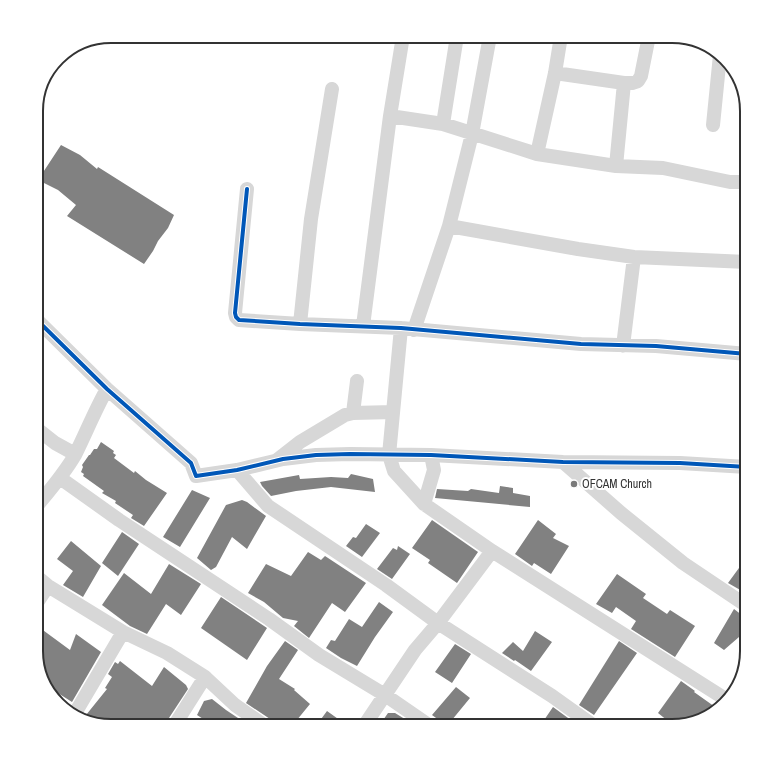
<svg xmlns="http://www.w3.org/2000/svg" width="783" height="762" font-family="'Archivo Narrow',sans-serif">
	<rect width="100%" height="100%" fill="#fff"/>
	<path fill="#818181" d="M 61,145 L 80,155 L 97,169 L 98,167 L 174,215 L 168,228 L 158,241 L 153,251 L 144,264 L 67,216 L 76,205 L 58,190 L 38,180 Z
		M 101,442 L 114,451 L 113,453 L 116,455 L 114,458 L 134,473 L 135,471 L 146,480 L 167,493 L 144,526 L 131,518 L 133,515 L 115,503 L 116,501 L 102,493 L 104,491 L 83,476 L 84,474 L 81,472 L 83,467 L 82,465 L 89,455 L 90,455 L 94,449 L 97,449 Z
		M 351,474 L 373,479 L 375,492 L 331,487 L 296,491 L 271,496 L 262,486 L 260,482 L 299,475 L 300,479 L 331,477 L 348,478 Z
		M 500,486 L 513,488 L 513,493 L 530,496 L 530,507 L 435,498 L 437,489 L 468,491 L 471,489 L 499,493 Z
		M 192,490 L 210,498 L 180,547 L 163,537 Z
		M 242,500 L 247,502 L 266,516 L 247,549 L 232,537 L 216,567 L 211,570 L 197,558 L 226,505 Z
		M 432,520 L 478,552 L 457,583 L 428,563 L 430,560 L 412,548 Z
		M 538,520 L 556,534 L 553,538 L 569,546 L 551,574 L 534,563 L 532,566 L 515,554 Z
		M 366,524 L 380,533 L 362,557 L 346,546 L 353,537 L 356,538 Z
		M 122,532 L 139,544 L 118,576 L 102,563 Z
		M 71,541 L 101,566 L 83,597 L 63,585 L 73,571 L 57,559 Z
		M 398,546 L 410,554 L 392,579 L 377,569 L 393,548 L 397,550 Z
		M 308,552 L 321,560 L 325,556 L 366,583 L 345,612 L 332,603 L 309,638 L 294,626 L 298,621 L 283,618 L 264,602 L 248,593 L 266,564 L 291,576 Z
		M 747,557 L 747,583 L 742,591 L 728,583 Z
		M 169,564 L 201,584 L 181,615 L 166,604 L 147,634 L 130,626 L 102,605 L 124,573 L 151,594 Z
		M 617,574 L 646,594 L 643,598 L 667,614 L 670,610 L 695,626 L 675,657 L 631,629 L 636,621 L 616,607 L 612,613 L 596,604 Z
		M 221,597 L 267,628 L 247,660 L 201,628 Z
		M 379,602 L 393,612 L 375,637 L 357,666 L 341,658 L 326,648 L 331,640 L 335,641 L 349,619 L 362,627 Z
		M 734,609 L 747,619 L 747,621 L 739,637 L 724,650 L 714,643 Z
		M 36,625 L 70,650 L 76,634 L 101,652 L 72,702 L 50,688 L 36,652 Z
		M 535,631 L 552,642 L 531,671 L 515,660 L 514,661 L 502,653 L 513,642 L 523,651 Z
		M 285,641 L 298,650 L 279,679 L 295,689 L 294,690 L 310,704 L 292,726 L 273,726 L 270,719 L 246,703 L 267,666 Z
		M 619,641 L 637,653 L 594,715 L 579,705 Z
		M 455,644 L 471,654 L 452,683 L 435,672 Z
		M 120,661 L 152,686 L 164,667 L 186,685 L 188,689 L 167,721 L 166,726 L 111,726 L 82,720 L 107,689 L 105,688 L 112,677 L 108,674 L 115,662 L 118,664 Z
		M 681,681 L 695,691 L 694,692 L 718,709 L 676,725 L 673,725 L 658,713 Z
		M 456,687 L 470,698 L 447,726 L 432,715 Z
		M 212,699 L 226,710 L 250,726 L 214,726 L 197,715 L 204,701 Z
		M 553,707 L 579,726 L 540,726 Z
		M 327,711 L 348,726 L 316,726 Z
		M 388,713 L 395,713 L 408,721 L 404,726 L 379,726 Z"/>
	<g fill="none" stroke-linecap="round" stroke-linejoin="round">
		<path stroke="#d7d7d7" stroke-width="14" d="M 555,73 L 624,83 L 632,83 L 638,81 L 641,76 L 649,36
			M 390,116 L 443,124 L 537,154 L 555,73 L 561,36
			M 443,124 L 457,36
			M 713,125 L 720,55
			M 537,154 L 616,166 L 663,168 L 730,182 L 747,182
			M 616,166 L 624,83
			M 247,189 L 235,313 L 236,317 L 239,320 L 300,324 L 401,328 L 581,344 L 656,346 L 747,354
			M 449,226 L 578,249 L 634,257 L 747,262
			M 36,319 L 107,389 L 191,463 L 196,476 L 237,470 L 283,459 L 316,455 L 350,454 L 431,455 L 563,462 L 680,463 L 747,467
			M 300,324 L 311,219 L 332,89
			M 363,326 L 390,116 L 403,36
			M 401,328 L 389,455 L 394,471 L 424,504
			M 414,330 L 449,226 L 472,134 L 490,36
			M 623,346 L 634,257
			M 353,413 L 357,381
			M 36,428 L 55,443 L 75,454
			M 431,455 L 434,470 L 424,504 L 492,551 L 727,700
			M 277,460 L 300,442 L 345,415 L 353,413 L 393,412
			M 563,462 L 621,513 L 683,563 L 747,606
			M 237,470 L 268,506 L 386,585 L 438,623 L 552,696 L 594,726
			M 60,478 L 119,520 L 269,619 L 319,655 L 385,695 L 430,726
			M 36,507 C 50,490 64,474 75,455 C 86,433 95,410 107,389
			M 36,576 L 48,586 L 123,632 L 167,653 L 205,677 L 235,705 L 265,726
			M 36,604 L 48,586
			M 74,715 L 123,632
			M 174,726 L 205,677
			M 364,726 L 415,650 L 438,623 L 492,551"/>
		<g stroke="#fff" stroke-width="6">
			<path id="cycleway" d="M 247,189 L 235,313 L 236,317 L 239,320 L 300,324 L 401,328 L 581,344 L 656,346 L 747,354
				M 36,319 L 107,389 L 191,463 L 196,476 L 237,470 L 283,459 L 316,455 L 350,454 L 431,455 L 563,462 L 680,463 L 747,467"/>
		</g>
		<use href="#cycleway" stroke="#0057b8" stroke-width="4"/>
	</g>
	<circle fill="#7a7a7a" stroke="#fff" stroke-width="1.5" cx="574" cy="484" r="4"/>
	<g text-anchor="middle" stroke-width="4" stroke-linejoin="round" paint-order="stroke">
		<g font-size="12" fill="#333" stroke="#fff" text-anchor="start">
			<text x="582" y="488">OFCAM Church</text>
		</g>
	</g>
	<path d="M0 0H783V762H0ZM111 43H672A68 68 0 0 1 740 111V651A68 68 0 0 1 672 719H111A68 68 0 0 1 43 651V111A68 68 0 0 1 111 43Z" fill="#fff" fill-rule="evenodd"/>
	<path fill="none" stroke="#333" stroke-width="2" d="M111 43H672A68 68 0 0 1 740 111V651A68 68 0 0 1 672 719H111A68 68 0 0 1 43 651V111A68 68 0 0 1 111 43Z"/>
</svg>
